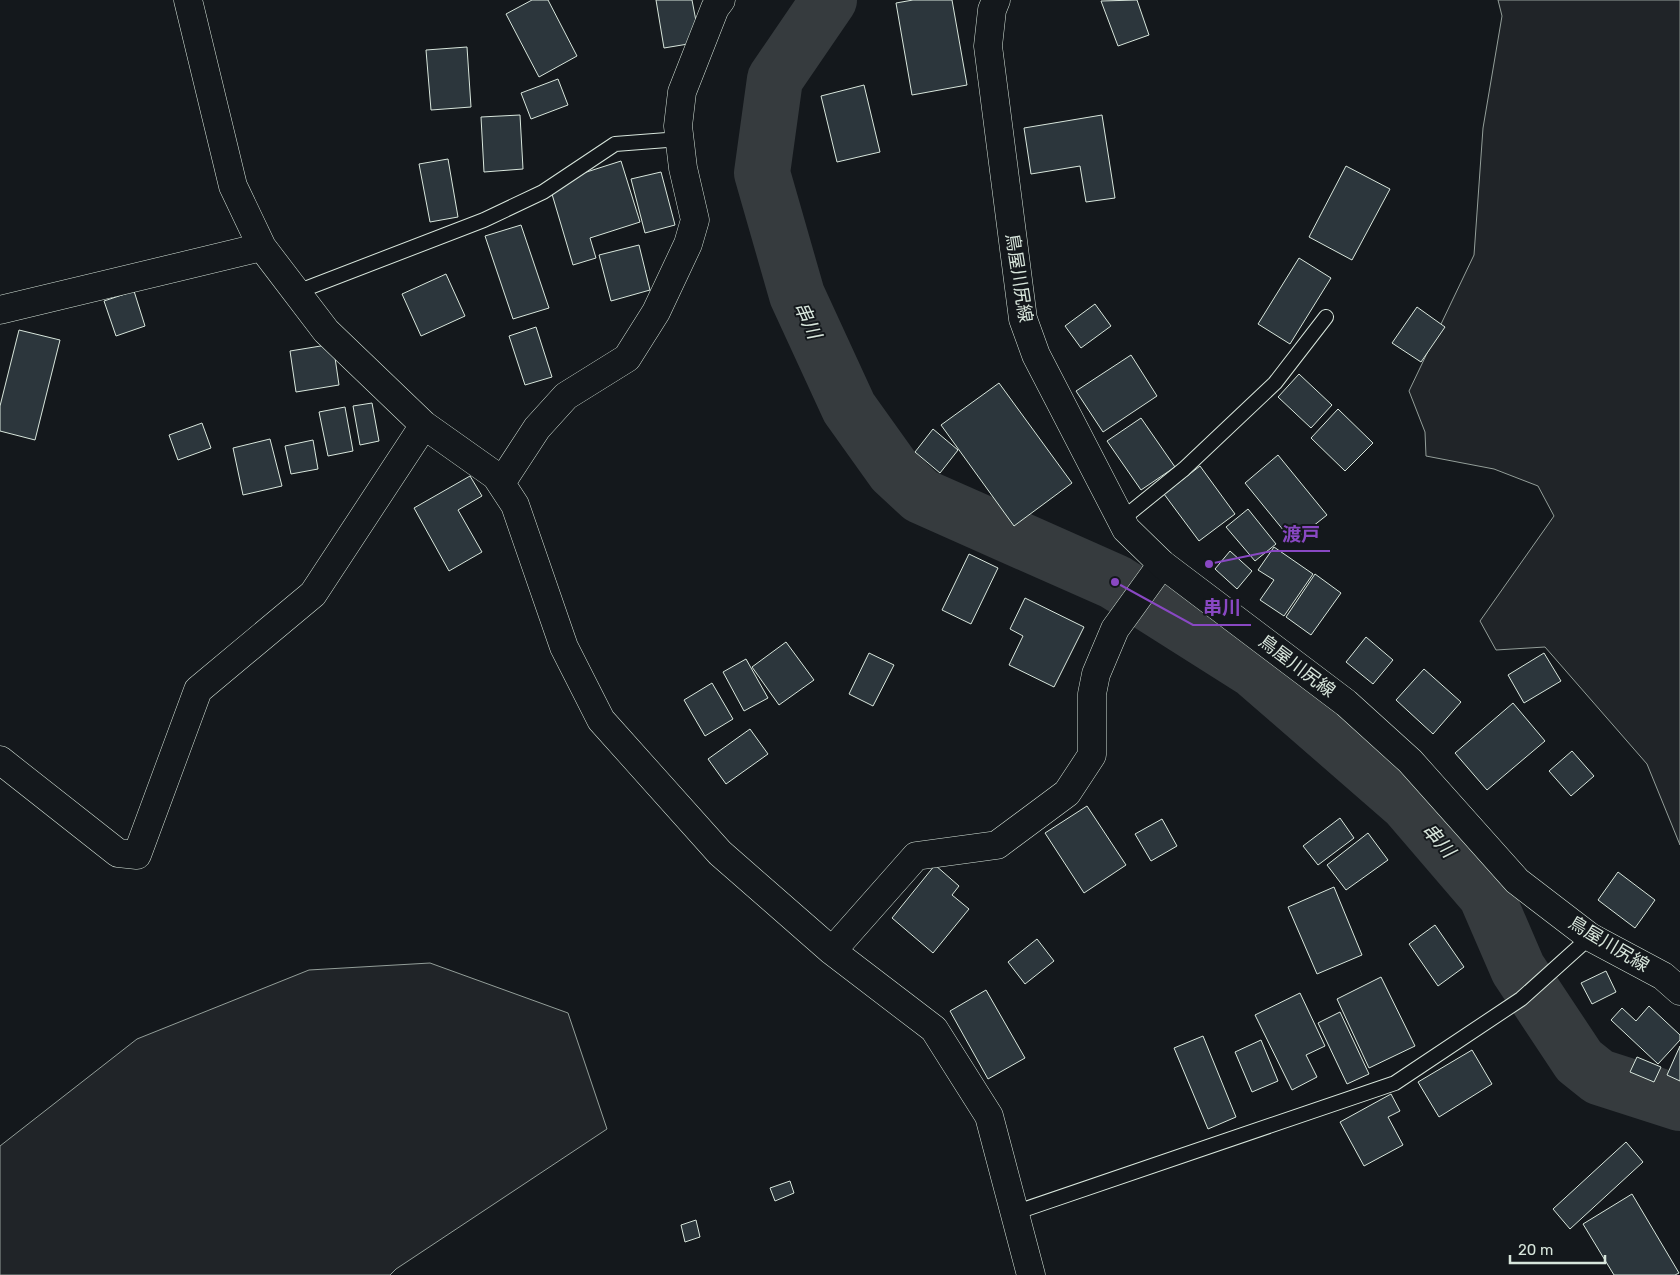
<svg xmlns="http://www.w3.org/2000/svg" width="1680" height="1275" font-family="Rubik,'Noto Sans JP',sans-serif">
	<rect width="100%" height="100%" fill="#14181c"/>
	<path fill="#202428" stroke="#939e99" d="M 1498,0 L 1680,0 L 1680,845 L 1647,764 L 1545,647 L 1496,650 L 1480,621 L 1554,516 L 1538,486 L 1494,469 L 1426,456 L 1425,432 L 1409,391 L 1474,255 L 1483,128 L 1502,16 Z
		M 430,963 L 568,1013 L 607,1129 L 396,1269 L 390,1275 L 0,1275 L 0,1146 L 137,1039 L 309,970 Z"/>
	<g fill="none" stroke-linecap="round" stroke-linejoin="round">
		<path stroke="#363b3e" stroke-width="56" d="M 829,0 L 775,79 L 762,173 L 797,295 L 849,408 L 894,471 L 921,496 L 1115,582 L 1254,670 L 1407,803 L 1486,895 L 1518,969 L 1579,1061 L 1599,1077 L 1680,1103"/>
	</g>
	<path fill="#2c363c" stroke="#d8e6dc" d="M 532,0 L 548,0 L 577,56 L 539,77 L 506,14 Z
		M 656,0 L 692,0 L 700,42 L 664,48 Z
		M 913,0 L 952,0 L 967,85 L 912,95 L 896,3 Z
		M 1137,0 L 1149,35 L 1118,46 L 1101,1 Z
		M 467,47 L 471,107 L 431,110 L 426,50 Z
		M 558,79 L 568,105 L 531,119 L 521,93 Z
		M 864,85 L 880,152 L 837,162 L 821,96 Z
		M 520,115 L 523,169 L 484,172 L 481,117 Z
		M 1102,115 L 1115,198 L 1086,202 L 1080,166 L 1031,174 L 1024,128 Z
		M 448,159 L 458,217 L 430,222 L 419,164 Z
		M 621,161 L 640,222 L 590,238 L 596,258 L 573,265 L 549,184 Z
		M 1346,166 L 1390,189 L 1352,260 L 1309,237 Z
		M 661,172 L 675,225 L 645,233 L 631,179 Z
		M 521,225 L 549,308 L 513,319 L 485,236 Z
		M 639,245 L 650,290 L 611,301 L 599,255 Z
		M 1299,258 L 1331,278 L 1290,344 L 1258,324 Z
		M 446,274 L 465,316 L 421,336 L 402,294 Z
		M 134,291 L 145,326 L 116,336 L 104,301 Z
		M 1095,304 L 1111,326 L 1081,348 L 1065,326 Z
		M 1417,307 L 1445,327 L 1421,362 L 1392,343 Z
		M 536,327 L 552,377 L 525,385 L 509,336 Z
		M 19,330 L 60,340 L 35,440 L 0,431 L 0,406 Z
		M 333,344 L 339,385 L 296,392 L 290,351 Z
		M 1131,355 L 1157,396 L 1103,432 L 1076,391 Z
		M 1299,374 L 1332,405 L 1311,428 L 1278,397 Z
		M 999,383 L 1072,483 L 1014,526 L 941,425 Z
		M 372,403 L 379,441 L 360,445 L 353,406 Z
		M 345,407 L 353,451 L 328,456 L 319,412 Z
		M 1338,409 L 1373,443 L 1345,471 L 1311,438 Z
		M 1141,418 L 1175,467 L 1141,490 L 1107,441 Z
		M 202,423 L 211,448 L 178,460 L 169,435 Z
		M 933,429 L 958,450 L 940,473 L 915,452 Z
		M 270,439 L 282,486 L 243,495 L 233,448 Z
		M 313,440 L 318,469 L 291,474 L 285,446 Z
		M 1278,455 L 1327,515 L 1293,542 L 1245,483 Z
		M 1200,466 L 1235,514 L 1199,541 L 1164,494 Z
		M 470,476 L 482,496 L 458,510 L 482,552 L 449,571 L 414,508 Z
		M 1248,509 L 1276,544 L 1255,561 L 1226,527 Z
		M 1274,547 L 1313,574 L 1284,616 L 1260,600 L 1274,580 L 1258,570 Z
		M 1230,551 L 1252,571 L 1237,589 L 1215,569 Z
		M 969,554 L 998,568 L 971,624 L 942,610 Z
		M 1315,574 L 1341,593 L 1311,635 L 1286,617 Z
		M 1025,598 L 1084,627 L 1054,687 L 1009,665 L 1023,636 L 1010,629 Z
		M 1366,637 L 1393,660 L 1373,684 L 1346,662 Z
		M 786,642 L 814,680 L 779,705 L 752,667 Z
		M 869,653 L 894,665 L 873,706 L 849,694 Z
		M 1544,653 L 1561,681 L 1524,703 L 1508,675 Z
		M 746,659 L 768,698 L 744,711 L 723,672 Z
		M 1424,669 L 1461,702 L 1433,734 L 1396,700 Z
		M 712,683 L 733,719 L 705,736 L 684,700 Z
		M 1513,703 L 1545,741 L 1487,790 L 1455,753 Z
		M 750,729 L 768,754 L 726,784 L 708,759 Z
		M 1572,751 L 1594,776 L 1571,796 L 1549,771 Z
		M 1087,806 L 1126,865 L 1084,893 L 1045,833 Z
		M 1340,818 L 1354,838 L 1318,865 L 1303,846 Z
		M 1162,819 L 1177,846 L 1151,861 L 1135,834 Z
		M 1368,833 L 1388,860 L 1346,890 L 1327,865 Z
		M 935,865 L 959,886 L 952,895 L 969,909 L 933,953 L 892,918 Z
		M 1618,872 L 1655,900 L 1635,928 L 1598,900 Z
		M 1334,887 L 1362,955 L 1317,974 L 1288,907 Z
		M 1435,925 L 1464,967 L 1438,986 L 1409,944 Z
		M 1037,939 L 1054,961 L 1025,984 L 1008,962 Z
		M 1606,971 L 1616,992 L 1592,1004 L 1581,983 Z
		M 1381,977 L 1415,1046 L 1369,1068 L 1337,999 Z
		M 986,990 L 1025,1058 L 988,1079 L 950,1011 Z
		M 1300,993 L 1325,1046 L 1306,1055 L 1317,1077 L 1292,1090 L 1255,1015 Z
		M 1649,1006 L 1680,1035 L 1680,1040 L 1658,1064 L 1611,1020 L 1622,1008 L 1636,1021 Z
		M 1340,1012 L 1369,1074 L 1347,1084 L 1318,1023 Z
		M 1203,1036 L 1236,1117 L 1208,1129 L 1174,1048 Z
		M 1261,1040 L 1278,1081 L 1252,1092 L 1235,1052 Z
		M 1680,1046 L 1680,1081 L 1667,1075 Z
		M 1472,1050 L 1492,1084 L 1439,1117 L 1418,1082 Z
		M 1637,1057 L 1661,1067 L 1654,1082 L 1630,1072 Z
		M 1391,1094 L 1400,1111 L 1388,1117 L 1403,1145 L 1364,1166 L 1340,1122 Z
		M 1626,1142 L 1643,1162 L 1570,1229 L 1553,1209 Z
		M 790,1181 L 794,1193 L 775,1201 L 770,1188 Z
		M 1632,1194 L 1679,1273 L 1675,1275 L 1614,1275 L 1583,1224 Z
		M 696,1220 L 700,1237 L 685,1242 L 681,1225 Z"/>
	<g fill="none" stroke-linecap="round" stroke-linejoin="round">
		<g stroke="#d8e6dc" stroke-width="16">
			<path id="service" d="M 297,292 L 484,220 L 543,192 L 615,144 L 680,139
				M 1121,520 L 1184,469 L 1275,383 L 1326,317
				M 1014,1213 L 1395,1083 L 1521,999 L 1590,937"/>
		</g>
		<g stroke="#d8e6dc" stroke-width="29">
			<path id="minor" d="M 188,0 L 233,186 L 262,247 L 326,331 L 424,425 L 496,476 L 515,505 L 564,647 L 601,720 L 720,853 L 832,951 L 934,1029 L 989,1116 L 1031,1275
				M 0,310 L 262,247
				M 501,483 L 537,428 L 566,396 L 627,358 L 656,312 L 688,244 L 695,220 L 683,168 L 678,126 L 682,92 L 715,8 L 721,0
				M 0,760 L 118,853 L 137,855 L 198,690 L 313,594 L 424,425
				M 832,951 L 916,856 L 997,845 L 1067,793 L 1092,755 L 1092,694 L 1096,674 L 1115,629 L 1162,564"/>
		</g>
		<g stroke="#d8e6dc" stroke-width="29">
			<path id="secondary" d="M 996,0 L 992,10 L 988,46 L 1023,319 L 1036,355 L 1126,529 L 1162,564 L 1346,703 L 1410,761 L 1517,881 L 1590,937 L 1663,976 L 1680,991"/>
		</g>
		<use href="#service" stroke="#14181c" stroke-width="14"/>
		<use href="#minor" stroke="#14181c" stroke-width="28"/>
		<use href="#secondary" stroke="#14181c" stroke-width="28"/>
	</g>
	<g text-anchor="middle" stroke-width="4" stroke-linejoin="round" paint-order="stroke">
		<g font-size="18" fill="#d8e6dc" stroke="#14181c">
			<text transform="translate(1019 278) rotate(81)" y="6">鳥屋川尻線</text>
			<text transform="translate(1297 666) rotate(37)" y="6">鳥屋川尻線</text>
			<text transform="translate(1609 944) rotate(31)" y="6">鳥屋川尻線</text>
		</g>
		<g font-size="19" font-style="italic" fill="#d8e6dc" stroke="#14181c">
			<text transform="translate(808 320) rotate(65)" y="7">串川</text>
			<text transform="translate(1439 840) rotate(49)" y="7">串川</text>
		</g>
	</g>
	<path fill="none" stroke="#8948c3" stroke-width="2" d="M1209 564L1272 551H1330M1115 582L1193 625H1251"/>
	<g fill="#8948c3" stroke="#14181c" stroke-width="2">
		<circle cx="1209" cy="564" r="5"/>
		<circle cx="1115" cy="582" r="5"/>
	</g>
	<g font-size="19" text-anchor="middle" font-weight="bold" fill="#8948c3" stroke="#14181c" stroke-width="4" stroke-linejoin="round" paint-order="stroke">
		<text x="1301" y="541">渡戸</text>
		<text x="1222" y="614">串川</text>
	</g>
	<path d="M1510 1255v8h95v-8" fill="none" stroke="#d8e6dc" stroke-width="2.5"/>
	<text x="1518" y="1255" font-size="15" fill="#d8e6dc" stroke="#14181c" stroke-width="4" paint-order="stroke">20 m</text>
</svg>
